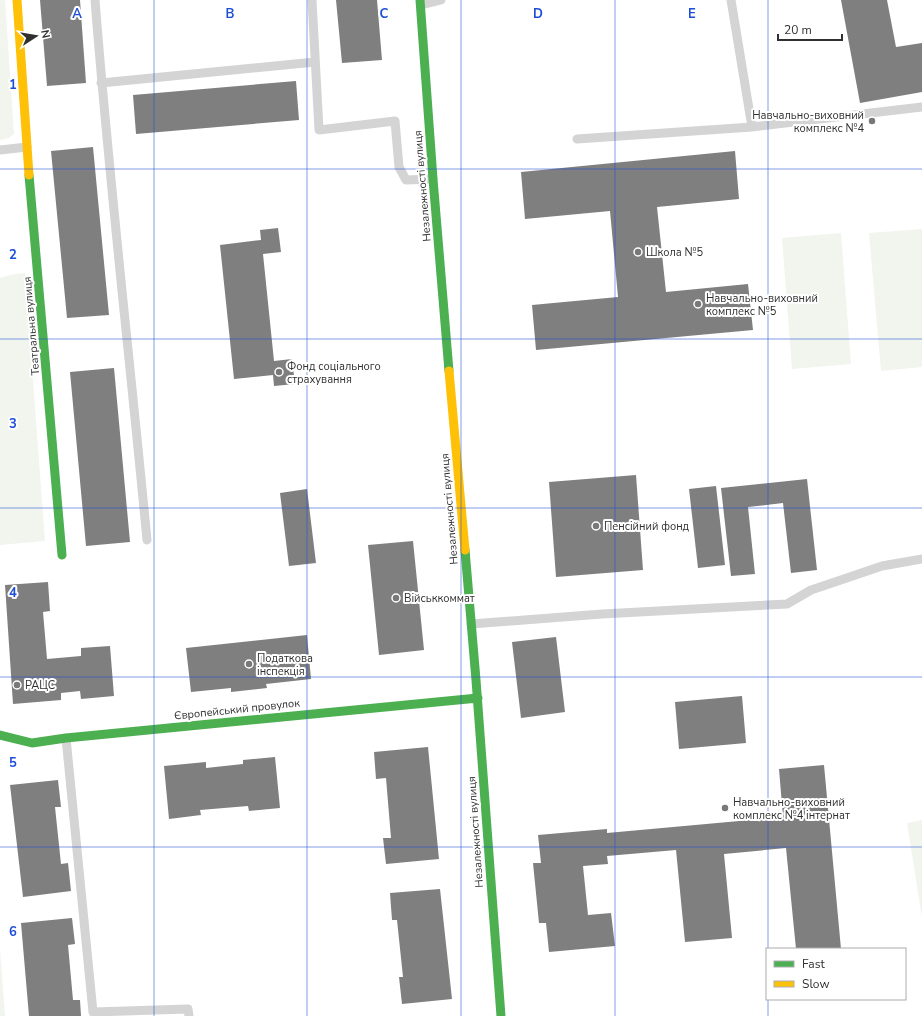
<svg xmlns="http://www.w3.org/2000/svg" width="922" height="1016" font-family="'Nunito Sans',sans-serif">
	<rect width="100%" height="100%" fill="#fff"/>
	<path fill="#f2f5ed" d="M 0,0 L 5,0 L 14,134 L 9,138 L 0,140 Z
		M 922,229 L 922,367 L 881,371 L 869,233 Z
		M 841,233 L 851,364 L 792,369 L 782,238 Z
		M 25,273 L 45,541 L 0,545 L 0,278 L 10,275 Z
		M 922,820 L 922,918 L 907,823 Z
		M 0,948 L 5,1016 L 0,1016 Z"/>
	<path fill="#7f7f7f" d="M 40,0 L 80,0 L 86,83 L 47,86 Z
		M 336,0 L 377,0 L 382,60 L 342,63 Z
		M 841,0 L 887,0 L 896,47 L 922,43 L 922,92 L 860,103 Z
		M 296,81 L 299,120 L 136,134 L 133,95 Z
		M 93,147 L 109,315 L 67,318 L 51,151 Z
		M 735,151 L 739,199 L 657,207 L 666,292 L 748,284 L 753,330 L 536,350 L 532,305 L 618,297 L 610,211 L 525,219 L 521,172 Z
		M 278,228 L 281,252 L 263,254 L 274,361 L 292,359 L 295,384 L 274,386 L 273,375 L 234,379 L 220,245 L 261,240 L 260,230 Z
		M 114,368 L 130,542 L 86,546 L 70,372 Z
		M 636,475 L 643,570 L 556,577 L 549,482 Z
		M 807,479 L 817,570 L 791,573 L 783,503 L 748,507 L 755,574 L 731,576 L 721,488 Z
		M 716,486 L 725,565 L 698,568 L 689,489 Z
		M 307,489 L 316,563 L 289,566 L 280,493 Z
		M 413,541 L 424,650 L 379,655 L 368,545 Z
		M 48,582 L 50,611 L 43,612 L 47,659 L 81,656 L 81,648 L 110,646 L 114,696 L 81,699 L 80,691 L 61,693 L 61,700 L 13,704 L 5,585 Z
		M 307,635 L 311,679 L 266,684 L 267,688 L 231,692 L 231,688 L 191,692 L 186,648 Z
		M 556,637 L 565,712 L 521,718 L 512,642 Z
		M 742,696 L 746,743 L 679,749 L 675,702 Z
		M 428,747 L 439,859 L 386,864 L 383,838 L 391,838 L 386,778 L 376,779 L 374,752 Z
		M 275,757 L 280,808 L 249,811 L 248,806 L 200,810 L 201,815 L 169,819 L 164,766 L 206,762 L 206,768 L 243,764 L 243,760 Z
		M 824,765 L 841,949 L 796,949 L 786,848 L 724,854 L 732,938 L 685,942 L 676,850 L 607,856 L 608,864 L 583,866 L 588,915 L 611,913 L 615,946 L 549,952 L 546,923 L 539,923 L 533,863 L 541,863 L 538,835 L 607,829 L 607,833 L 783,817 L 779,769 Z
		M 58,780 L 61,807 L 55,807 L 61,864 L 68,863 L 71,891 L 23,897 L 10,785 Z
		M 440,889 L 452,999 L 402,1004 L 399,977 L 403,977 L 397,920 L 392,920 L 390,893 Z
		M 72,918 L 75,944 L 68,945 L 73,1000 L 80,1000 L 81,1016 L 29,1016 L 21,923 Z"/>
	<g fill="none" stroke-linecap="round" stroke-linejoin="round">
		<path stroke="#d4d4d4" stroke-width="9" d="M 95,0 C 109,180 130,360 147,540
			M 312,0 L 319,130 L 395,121 L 399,167 L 406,180 L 433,179
			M 731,0 L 752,127
			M 421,5 L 441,0
			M 101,83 L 315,62
			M 577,139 L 752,127 L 922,107
			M 0,150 L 27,147
			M 471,624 L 602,614 L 787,604 L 811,590 L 829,584 L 882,566 L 922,559
			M 66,738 L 93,1012 L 188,1009 L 189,1016"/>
		<path stroke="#4caf50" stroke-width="9" d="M 420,0 L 433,179 L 449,371
			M 29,175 L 62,555
			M 465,550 L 476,680 L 501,1016
			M 0,735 L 32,743 L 66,738 L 478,698"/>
		<path stroke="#ffc107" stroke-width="9" d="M 17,0 L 29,175
			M 449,371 L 465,550"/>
	</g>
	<path fill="none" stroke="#1d4ed8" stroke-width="1" stroke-opacity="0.55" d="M 154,0 L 154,1016M 307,0 L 307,1016M 461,0 L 461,1016M 615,0 L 615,1016M 768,0 L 768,949M 0,169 L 922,169M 0,339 L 922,339M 0,508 L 922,508M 0,677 L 922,677M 0,847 L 922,847M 768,999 L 768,1016"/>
	<g fill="#787878" stroke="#fff" stroke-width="1.5">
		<circle cx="872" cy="121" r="4"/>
		<circle cx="638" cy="252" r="4"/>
		<circle cx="698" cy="304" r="4"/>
		<circle cx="279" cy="372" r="4"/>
		<circle cx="596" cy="526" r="4"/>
		<circle cx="396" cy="598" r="4"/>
		<circle cx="249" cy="664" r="4"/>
		<circle cx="17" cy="685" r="4"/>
		<circle cx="725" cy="808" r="4"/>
	</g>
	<g text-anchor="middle" stroke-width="4" stroke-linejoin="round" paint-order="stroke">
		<g font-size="11" fill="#303030" stroke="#fff" text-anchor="start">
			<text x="864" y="119" text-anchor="end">Навчально-виховний<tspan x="864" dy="13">комплекс №4</tspan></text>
			<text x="646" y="256">Школа №5</text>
			<text x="706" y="302">Навчально-виховний<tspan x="706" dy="13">комплекс №5</tspan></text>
			<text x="287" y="370">Фонд соціального<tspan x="287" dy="13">страхування</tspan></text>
			<text x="604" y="530">Пенсійний фонд</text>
			<text x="404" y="602">Військкоммат</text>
			<text x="257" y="662">Податкова<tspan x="257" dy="13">інспекція</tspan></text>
			<text x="25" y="689">РАЦС</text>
			<text x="733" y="806">Навчально-виховний<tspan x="733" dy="13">комплекс №4 інтернат</tspan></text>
		</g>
		<g font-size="11" fill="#303030" stroke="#fff">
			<text transform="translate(422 186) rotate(-95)" y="4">Незалежності вулиця</text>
			<text transform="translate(31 326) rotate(-95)" y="4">Театральна вулиця</text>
			<text transform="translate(449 509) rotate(-95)" y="4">Незалежності вулиця</text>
			<text transform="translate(237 709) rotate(-6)" y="4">Європейський провулок</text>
			<text transform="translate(475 832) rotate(-94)" y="4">Незалежності вулиця</text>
		</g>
	</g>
	<g font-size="13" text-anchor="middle" font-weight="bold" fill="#1d4ed8" stroke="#fff" stroke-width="4" stroke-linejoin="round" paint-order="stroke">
		<text x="77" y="18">A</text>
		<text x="230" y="18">B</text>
		<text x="384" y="18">C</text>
		<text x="538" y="18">D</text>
		<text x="692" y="18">E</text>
		<text x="13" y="89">1</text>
		<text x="13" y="259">2</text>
		<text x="13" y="428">3</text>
		<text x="13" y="597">4</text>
		<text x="13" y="767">5</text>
		<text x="13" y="936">6</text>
	</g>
	<rect x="766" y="948" width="140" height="52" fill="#ffffff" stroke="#acacac"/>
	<rect x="774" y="961" width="20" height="6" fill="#4caf50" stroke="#acacac"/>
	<text x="802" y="968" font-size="12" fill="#303030">Fast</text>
	<rect x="774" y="981" width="20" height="6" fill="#ffc107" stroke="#acacac"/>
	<text x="802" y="988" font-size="12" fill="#303030">Slow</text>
	<g transform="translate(36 36) rotate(78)" stroke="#ffffff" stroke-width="3" paint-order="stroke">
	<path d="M0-3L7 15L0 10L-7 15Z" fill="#303030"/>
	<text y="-6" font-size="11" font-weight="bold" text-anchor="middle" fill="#303030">N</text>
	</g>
	<path d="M778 34v6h64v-6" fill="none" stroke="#303030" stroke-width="2"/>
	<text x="784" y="34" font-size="12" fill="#303030" stroke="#ffffff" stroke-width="3" paint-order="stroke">20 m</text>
</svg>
